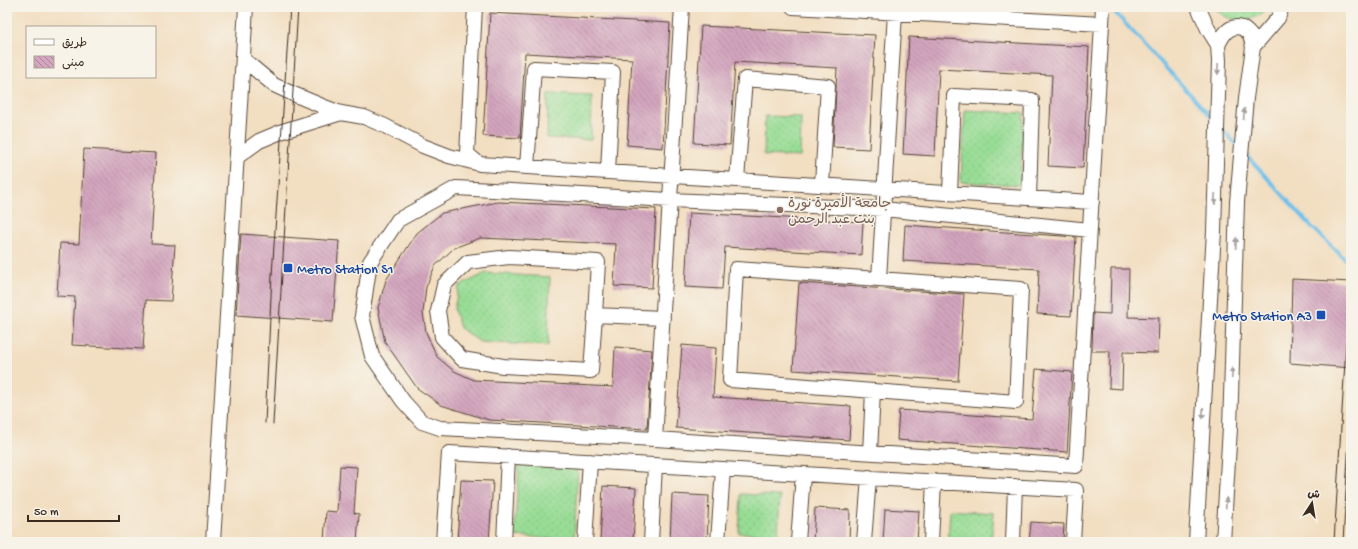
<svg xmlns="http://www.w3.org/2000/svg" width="1358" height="549" font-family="'Gochi Hand','Playpen Sans Arabic',sans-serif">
	<defs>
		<pattern id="grass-dots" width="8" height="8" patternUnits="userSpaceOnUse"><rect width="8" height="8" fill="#98dd95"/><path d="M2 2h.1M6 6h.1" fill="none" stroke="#84be80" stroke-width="1.8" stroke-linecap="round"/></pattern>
		<pattern id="building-back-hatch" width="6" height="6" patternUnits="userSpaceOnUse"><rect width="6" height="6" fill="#d3a5be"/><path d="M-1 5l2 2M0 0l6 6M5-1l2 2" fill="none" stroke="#ac879a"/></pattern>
	</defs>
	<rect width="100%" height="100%" fill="#f7f3e8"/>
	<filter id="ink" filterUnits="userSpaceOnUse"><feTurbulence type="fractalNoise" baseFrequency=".025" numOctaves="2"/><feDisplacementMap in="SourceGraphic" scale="8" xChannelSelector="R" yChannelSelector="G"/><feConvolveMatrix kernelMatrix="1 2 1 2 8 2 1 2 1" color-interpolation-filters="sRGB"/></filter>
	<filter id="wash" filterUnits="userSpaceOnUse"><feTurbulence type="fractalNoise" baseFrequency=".012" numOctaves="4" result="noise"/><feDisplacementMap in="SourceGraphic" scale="16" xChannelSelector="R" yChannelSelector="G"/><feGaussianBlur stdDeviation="0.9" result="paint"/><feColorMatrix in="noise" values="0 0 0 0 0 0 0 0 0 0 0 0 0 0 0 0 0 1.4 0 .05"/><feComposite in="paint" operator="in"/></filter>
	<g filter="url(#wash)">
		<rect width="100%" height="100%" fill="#f2dec1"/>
		<path fill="url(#grass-dots)" stroke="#6a845a" d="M 1214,7 L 1269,7 C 1252,25 1230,25 1214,7 Z
			M 548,94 L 592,96 L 591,140 L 547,138 Z
			M 965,110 L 1024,113 L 1020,185 L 961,182 Z
			M 765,116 L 801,117 L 800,157 L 764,155 Z
			M 486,273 L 550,277 L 548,346 L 480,342 L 460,328 L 454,309 L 459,286 Z
			M 519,465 L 578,468 L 574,540 L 514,536 Z
			M 741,494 L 780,496 L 778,535 L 739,533 Z
			M 950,510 L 994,513 L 991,542 L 948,542 Z"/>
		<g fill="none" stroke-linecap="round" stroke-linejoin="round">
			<path stroke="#6cc0e9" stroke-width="3.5" d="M 1110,7 L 1213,119
				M 1221,128 L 1238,146
				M 1246,155 L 1312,227 L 1351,265"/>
		</g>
		<g id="blocks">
			<path fill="url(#building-back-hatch)" d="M 490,13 L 670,23 L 663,148 L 627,145 L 632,59 L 525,53 L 520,138 L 483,136 Z
				M 701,26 L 875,35 L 869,149 L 833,147 L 837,68 L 735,62 L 730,145 L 694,143 Z
				M 909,37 L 1089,47 L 1083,168 L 1048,166 L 1052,75 L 939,69 L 935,156 L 903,154 Z
				M 84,149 L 156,153 L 151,244 L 175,245 L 171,301 L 146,300 L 143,349 L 72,345 L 75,297 L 57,296 L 60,243 L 79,244 Z
				M 498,202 L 656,209 L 652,288 L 614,286 L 616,244 L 480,238 L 454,248 L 435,266 L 426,287 L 423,313 L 426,332 L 437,357 L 454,371 L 474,380 L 613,387 L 615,347 L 652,350 L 647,429 L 489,420 L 441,405 L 417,388 L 385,342 L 378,308 L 386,280 L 417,233 L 442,213 Z
				M 689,213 L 863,222 L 861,255 L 725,247 L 722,289 L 685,287 Z
				M 905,225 L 1076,237 L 1071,316 L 1037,314 L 1039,269 L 903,261 Z
				M 241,234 L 339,241 L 333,322 L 236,315 Z
				M 1111,269 L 1129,269 L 1128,317 L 1159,318 L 1158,353 L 1123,352 L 1122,389 L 1109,388 L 1110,351 L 1092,351 L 1093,313 L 1110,314 Z
				M 1292,279 L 1351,282 L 1351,368 L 1290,363 Z
				M 799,283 L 964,294 L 958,381 L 793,370 Z
				M 682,345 L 716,348 L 713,397 L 851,406 L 849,440 L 676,428 Z
				M 1036,369 L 1072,372 L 1067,452 L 897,440 L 899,410 L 1032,419 Z
				M 340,466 L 357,467 L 354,513 L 359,514 L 357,542 L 324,542 L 326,511 L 337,512 Z
				M 461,480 L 493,481 L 489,542 L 457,542 Z
				M 603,486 L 636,488 L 633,542 L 600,542 Z
				M 672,494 L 709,496 L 707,542 L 670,542 Z
				M 815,508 L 850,510 L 849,542 L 813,542 Z
				M 885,509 L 919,511 L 917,542 L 883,542 Z
				M 1031,522 L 1064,524 L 1063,542 L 1029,542 Z"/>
		</g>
	</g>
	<g filter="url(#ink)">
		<use href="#blocks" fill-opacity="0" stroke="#564536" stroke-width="1"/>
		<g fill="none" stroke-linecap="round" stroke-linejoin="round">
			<g stroke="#564536" stroke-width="16">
				<path id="street" d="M 475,7 L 467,154 L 478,163
					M 793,7 L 1102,24
					M 1218,45 C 1223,35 1229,24 1242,28 C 1245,30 1248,32 1250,35 C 1251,38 1252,43 1253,47
					M 243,59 L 274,85 L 291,93 L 322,106 L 341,113 L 364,117 L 385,126 L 423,146 L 449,156 L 480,164 L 1092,202
					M 237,157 L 259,141 L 283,131 L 341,113
					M 527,167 L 534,68 L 613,72 L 608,172
					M 737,179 L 745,79 L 828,86 L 822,184
					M 950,193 L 954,96 L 1032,100 L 1029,198
					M 1090,230 L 883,209 L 670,200 L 456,188 L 398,220 L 370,262 L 362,316 L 372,356 L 403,401 L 422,422 L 440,428 L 655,439 L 1076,466 L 1103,7
					M 736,269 L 1021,289 L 1016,402 L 730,380 Z
					M 879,279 L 895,13
					M 595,315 L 591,371 L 503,366 L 462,359 L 442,337 L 438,311 L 444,285 L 468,262 L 509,257 L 598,262 L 595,315 L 663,318
					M 655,439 L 682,7
					M 870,453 L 873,391
					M 213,542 L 246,7
					M 443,542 L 449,453 L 1076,490 L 1073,542
					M 504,542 L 508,456
					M 585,542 L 590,461
					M 651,542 L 655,465
					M 718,542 L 723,469
					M 798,542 L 803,474
					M 864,542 L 869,477
					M 931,542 L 934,481
					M 1013,542 L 1015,486
					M 1196,542 L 1214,231 L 1219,61 L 1218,45 L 1208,29 L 1198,7
					M 1223,542 L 1230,428 L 1237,202 L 1246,98 L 1253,47 L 1278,18 L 1282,7"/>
			</g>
			<use href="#street" stroke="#fff" stroke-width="14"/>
			<path stroke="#3b2a1e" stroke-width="1" d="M 265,423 L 272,275 L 290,7
				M 273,424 L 298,7
				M 1334,542 L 1351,263
				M 1343,542 L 1351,405"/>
		</g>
		<defs><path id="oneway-solid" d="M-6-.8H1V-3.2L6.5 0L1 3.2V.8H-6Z"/></defs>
		<g fill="#a79f9a">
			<use href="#oneway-solid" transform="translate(1218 69) rotate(91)"/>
			<use href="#oneway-solid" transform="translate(1244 114) rotate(-85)"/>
			<use href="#oneway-solid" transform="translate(1215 199) rotate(91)"/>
			<use href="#oneway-solid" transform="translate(1236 243) rotate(-87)"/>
			<use href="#oneway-solid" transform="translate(1232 373) rotate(-88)"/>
			<use href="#oneway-solid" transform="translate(1203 413) rotate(93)"/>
			<use href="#oneway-solid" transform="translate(1226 503) rotate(-87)"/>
		</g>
	</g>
	<circle fill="#8d6e63" stroke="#f7f3e8" stroke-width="1.5" cx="780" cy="210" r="4"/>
	<g fill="#1a4fb4" stroke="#f7f3e8" stroke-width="1.5">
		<rect x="283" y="263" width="10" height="10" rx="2"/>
		<rect x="1316" y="310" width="10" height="10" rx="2"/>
	</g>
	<g text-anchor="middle" stroke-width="3" stroke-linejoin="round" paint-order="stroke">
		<g font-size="14" fill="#785e54" stroke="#f7f3e8" text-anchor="start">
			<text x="788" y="207">جامعة الأميرة نورة<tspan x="788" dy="16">بنت عبد الرحمن</tspan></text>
		</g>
		<g font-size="14" fill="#164399" stroke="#f7f3e8" text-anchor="start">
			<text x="297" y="273">Metro Station S1</text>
			<text x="1312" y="320" text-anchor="end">Metro Station A3</text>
		</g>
	</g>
	<rect width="1358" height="549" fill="none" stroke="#f7f3e8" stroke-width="24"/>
	<rect x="26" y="26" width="130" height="52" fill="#f7f3e8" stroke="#aca397"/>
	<rect x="34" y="39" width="20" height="6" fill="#ffffff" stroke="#aca397"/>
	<text x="62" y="46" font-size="12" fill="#3b2a1e">طريق</text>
	<rect x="34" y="56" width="20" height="12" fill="url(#building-back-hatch)" stroke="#aca397"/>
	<text x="62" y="66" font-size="12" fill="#3b2a1e">مبنى</text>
	<g transform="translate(1312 503) rotate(12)" stroke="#f7f3e8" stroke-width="3" paint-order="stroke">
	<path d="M0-3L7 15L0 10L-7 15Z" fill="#3b2a1e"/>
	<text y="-6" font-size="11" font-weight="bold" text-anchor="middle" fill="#3b2a1e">ش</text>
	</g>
	<path d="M28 515v6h91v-6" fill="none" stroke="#3b2a1e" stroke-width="2"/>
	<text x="34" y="515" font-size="12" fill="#3b2a1e" stroke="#f7f3e8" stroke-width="3" paint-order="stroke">50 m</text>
</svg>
